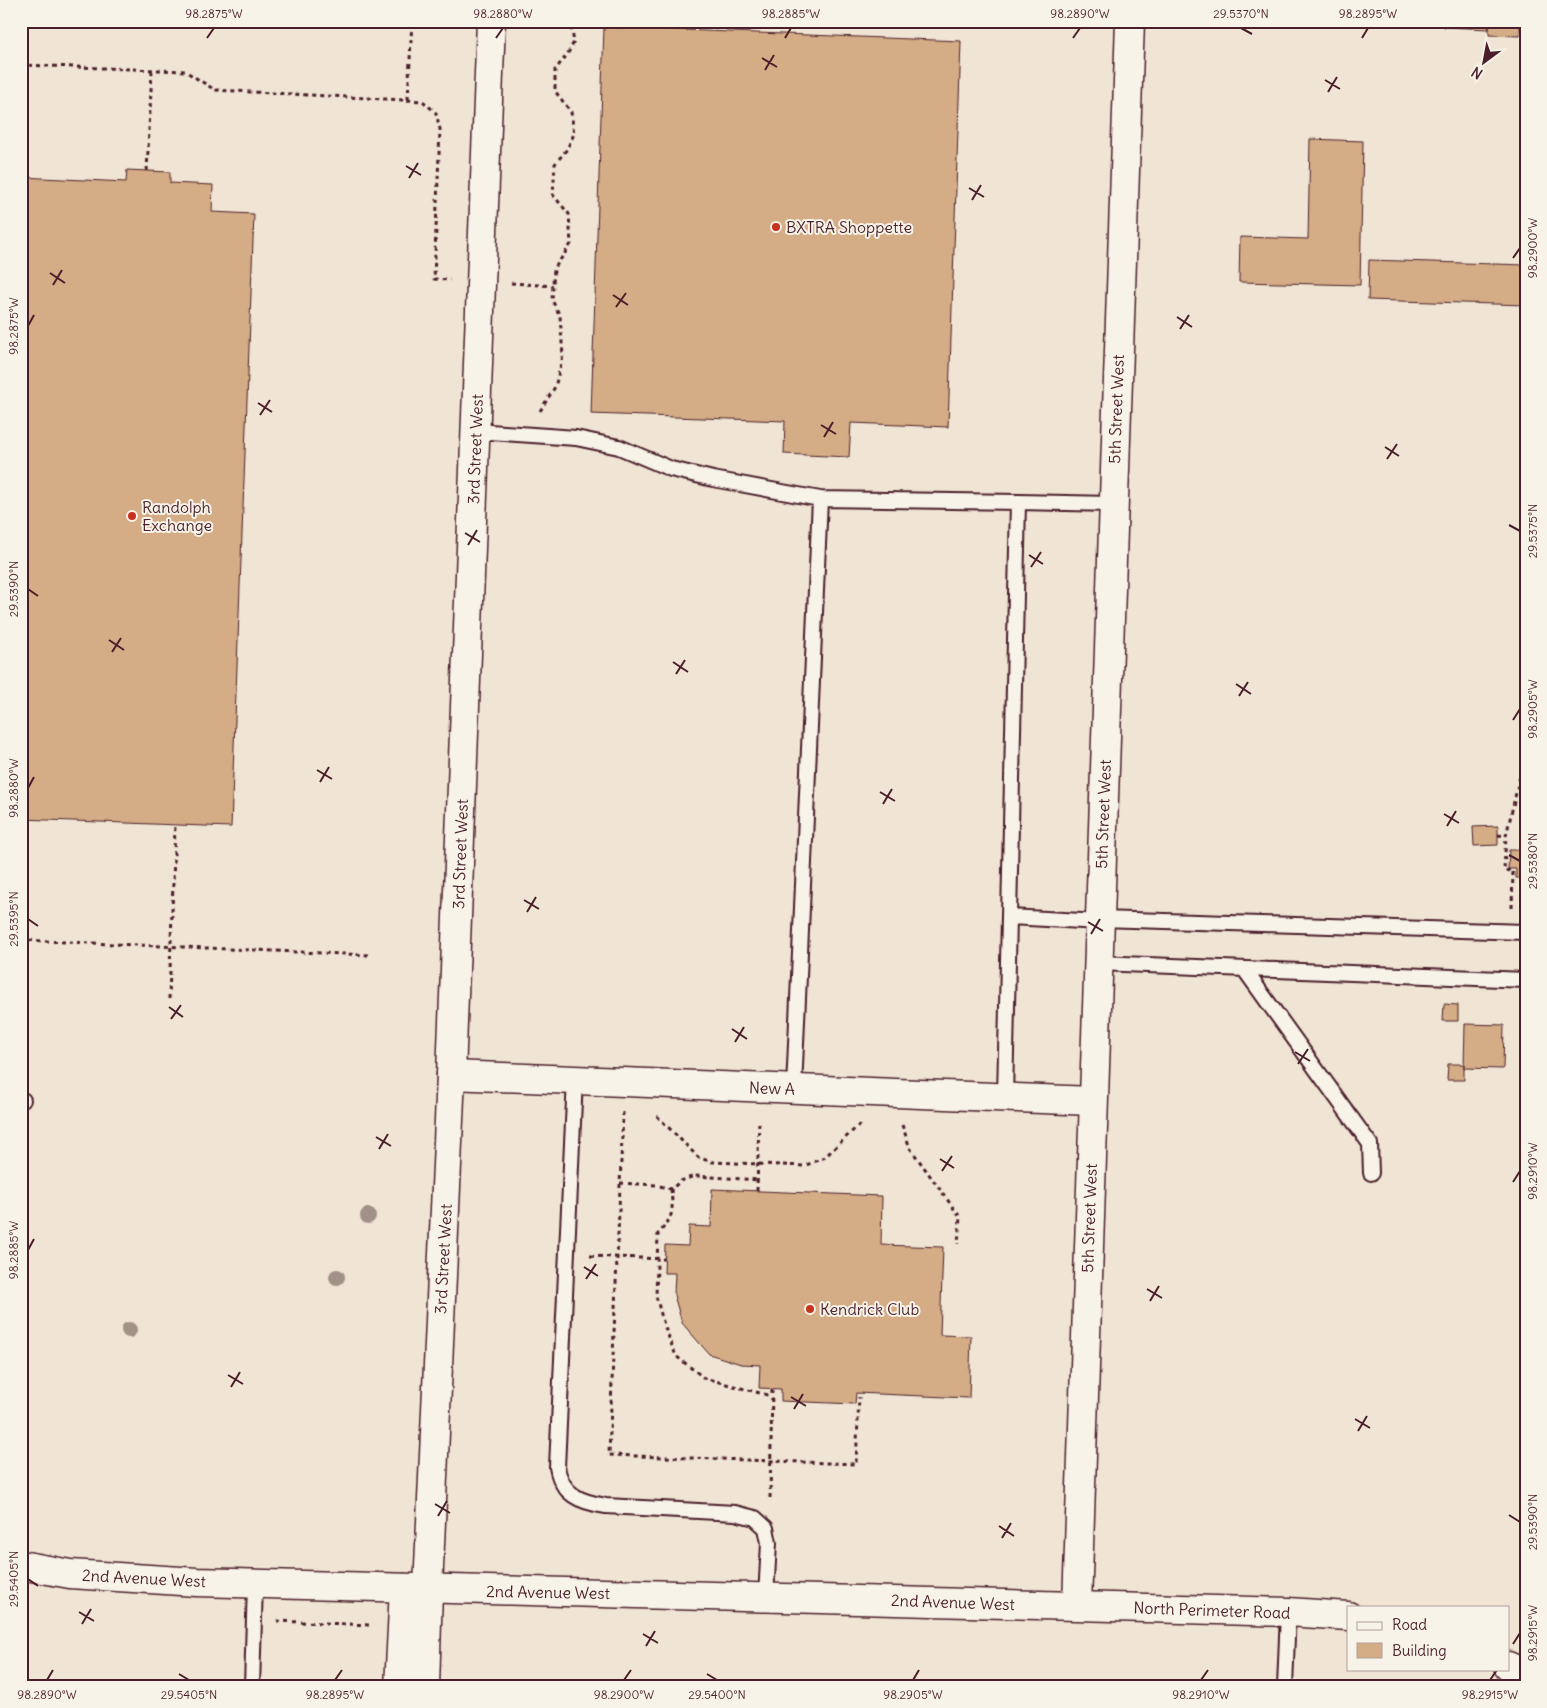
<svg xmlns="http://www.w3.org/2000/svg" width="1547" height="1708" font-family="Delius,sans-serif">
	<rect width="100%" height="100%" fill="#f0e5d4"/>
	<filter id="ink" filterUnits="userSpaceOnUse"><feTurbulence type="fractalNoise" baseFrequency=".02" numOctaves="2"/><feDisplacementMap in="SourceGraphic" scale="10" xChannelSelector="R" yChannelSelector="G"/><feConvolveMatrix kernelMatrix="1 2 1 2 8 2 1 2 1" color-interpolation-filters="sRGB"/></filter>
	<g filter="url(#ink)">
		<path fill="#d4ac85" stroke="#4a1f2b" d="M 1322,21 L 1398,21 L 1398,24 Z
			M 1444,21 L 1489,21 L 1489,29 L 1444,27 Z
			M 1489,21 L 1520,21 L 1520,36 L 1489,35 Z
			M 604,27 L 961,41 L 948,427 L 851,423 L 849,457 L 784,454 L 785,421 L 591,414 Z
			M 1310,139 L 1363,141 L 1360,285 L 1239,282 L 1240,237 L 1308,239 Z
			M 127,170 L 170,172 L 170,183 L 213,185 L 212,212 L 254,214 L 231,827 L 21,819 L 21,177 L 126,182 Z
			M 1369,260 L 1526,265 L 1526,305 L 1368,300 Z
			M 1498,826 L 1498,845 L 1474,846 L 1473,827 Z
			M 1509,850 L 1526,850 L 1526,878 L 1516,878 L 1516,869 L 1508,869 Z
			M 1444,1004 L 1458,1005 L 1458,1021 L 1443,1021 Z
			M 1465,1024 L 1504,1025 L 1503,1069 L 1464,1068 Z
			M 1448,1064 L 1464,1064 L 1464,1080 L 1447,1080 Z
			M 712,1189 L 882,1196 L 881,1245 L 943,1247 L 940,1335 L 971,1336 L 969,1398 L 856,1393 L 855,1404 L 781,1401 L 781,1389 L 759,1388 L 760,1365 L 741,1364 L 709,1354 L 682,1323 L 674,1295 L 675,1273 L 664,1273 L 665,1245 L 688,1246 L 689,1226 L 711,1227 Z"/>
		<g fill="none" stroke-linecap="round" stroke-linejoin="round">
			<g stroke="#4a1f2b" stroke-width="18">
				<path id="lane" d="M 475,431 L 576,438 L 619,447 L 671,469 L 713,479 L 820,499 L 794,1089
					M 820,499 L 1018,502
					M 1100,919 L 1526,932
					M 1100,922 L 1009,917 L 1018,502 L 1113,504
					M 1098,963 L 1526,980
					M 1244,969 L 1370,1144 L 1371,1173
					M 575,1079 L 557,1467 C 562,1495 580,1502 606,1506 L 735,1513 L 755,1518 L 766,1528 L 769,1543 L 766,1597
					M 1005,1097 L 1009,917
					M 21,1100 L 23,1100
					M 252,1687 L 255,1583
					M 1285,1687 L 1288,1612"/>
			</g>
			<g stroke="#4a1f2b" stroke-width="31">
				<path id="street" d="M 451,1075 L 1093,1101
					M 21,1565 L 70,1574 L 197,1582 L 1077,1606 L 1288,1612 L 1348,1616
					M 1077,1606 L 1130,21
					M 1508,1666 L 1526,1674"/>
			</g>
			<g stroke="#4a1f2b" stroke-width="31">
				<path id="secondary" d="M 399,1687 L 404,1588
					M 425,1687 L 428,1589 L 451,1075 L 491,21"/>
			</g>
			<path stroke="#4a1f2b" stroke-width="3" stroke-dasharray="4 4" stroke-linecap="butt" d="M 21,65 L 185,71 L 215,90 L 423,101 L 436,113 L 440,129 L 434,279 L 450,280
				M 408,99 L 412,21
				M 147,171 L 152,70
				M 511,283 L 553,286
				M 540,411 L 555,387 L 563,356 L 560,316 L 552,300 L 554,269 L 571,244 L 569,214 L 553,195 L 555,164 L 567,149 L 574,134 L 571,112 L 555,91 L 555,70 L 567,55 L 574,42 L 570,21
				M 1498,835 L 1506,836
				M 1512,908 L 1513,871 L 1504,870 L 1506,836 L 1526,750
				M 21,940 L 368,955
				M 169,999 L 175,825
				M 623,1112 L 609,1455 L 856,1464 L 859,1397
				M 657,1116 L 699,1158 L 713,1162 L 804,1166 L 825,1157 L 860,1124
				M 902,1125 L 910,1148 L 960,1217 L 958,1244
				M 620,1183 L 656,1185 L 671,1189 L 681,1181 L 694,1176 L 758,1180
				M 671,1189 C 673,1213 674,1216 658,1234 L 656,1296 L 664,1325 L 676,1356 L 704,1378 L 771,1396
				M 757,1191 L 759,1119
				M 590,1256 L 664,1259
				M 770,1498 L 772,1388
				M 277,1621 L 371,1625"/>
			<use href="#lane" stroke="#f7f3e8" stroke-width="14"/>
			<use href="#street" stroke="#f7f3e8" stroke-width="28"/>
			<use href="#secondary" stroke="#f7f3e8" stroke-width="28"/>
		</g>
		<g fill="#a19186">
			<circle cx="368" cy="1216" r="8"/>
			<circle cx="337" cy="1277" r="8"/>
			<circle cx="129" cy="1330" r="8"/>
		</g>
	</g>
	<path fill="none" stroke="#4a1f2b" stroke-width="2" d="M 1241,28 L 1252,34M 207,38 L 214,28M 496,38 L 503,28M 785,38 L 791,28M 1073,38 L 1080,28M 1362,38 L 1368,28M 762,58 L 777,67M 765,70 L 774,55M 1325,80 L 1340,89M 1328,92 L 1337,77M 406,166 L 421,175M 409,178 L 418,163M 969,188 L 984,197M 972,200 L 981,185M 1513,258 L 1520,248M 50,273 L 65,283M 53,285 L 62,270M 613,295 L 628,305M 616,307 L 626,293M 1177,317 L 1192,327M 28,326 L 34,315M 1180,329 L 1189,315M 258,403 L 272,412M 260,415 L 270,400M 821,425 L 836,434M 824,437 L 833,422M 1385,447 L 1399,456M 1387,459 L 1397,444M 1509,525 L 1520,531M 465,533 L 480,542M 468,545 L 477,530M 1029,555 L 1043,564M 1031,567 L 1041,552M 28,589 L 38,596M 109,640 L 124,650M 112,652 L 121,638M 673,662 L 688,672M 676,674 L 685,660M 1236,684 L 1251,694M 1239,696 L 1248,682M 1513,720 L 1520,709M 317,770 L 332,779M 320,782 L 329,767M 28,788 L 34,777M 880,792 L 895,801M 883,804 L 892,789M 1444,814 L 1459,823M 1447,826 L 1456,811M 1509,855 L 1520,861M 524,900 L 539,909M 527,912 L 536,897M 28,919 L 38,926M 1088,922 L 1103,931M 1091,934 L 1100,919M 169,1007 L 183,1017M 171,1019 L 181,1005M 732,1029 L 747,1039M 735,1042 L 744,1027M 1295,1052 L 1310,1061M 1298,1064 L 1308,1049M 376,1137 L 391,1146M 379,1149 L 388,1134M 940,1159 L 954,1168M 942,1171 L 952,1156M 1513,1182 L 1520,1171M 28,1250 L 34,1239M 584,1267 L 598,1276M 586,1279 L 596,1264M 1147,1289 L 1162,1298M 1150,1301 L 1159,1286M 228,1375 L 243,1384M 231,1387 L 240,1372M 791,1397 L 806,1406M 794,1409 L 803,1394M 1355,1419 L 1370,1428M 1358,1431 L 1367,1416M 435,1504 L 450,1513M 1509,1515 L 1520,1522M 438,1516 L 447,1501M 999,1526 L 1014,1536M 1002,1538 L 1011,1523M 28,1579 L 38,1586M 79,1612 L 94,1621M 82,1624 L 91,1609M 643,1634 L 658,1643M 1513,1644 L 1520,1633M 646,1646 L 655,1631M 179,1674 L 189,1680M 707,1674 L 717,1680M 47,1680 L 53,1670M 335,1680 L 342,1670M 624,1680 L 631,1670M 913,1680 L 919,1670M 1201,1680 L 1208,1670M 1490,1680 L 1497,1670"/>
	<g fill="#c8321e" stroke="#f7f3e8" stroke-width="2">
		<circle cx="776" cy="227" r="5"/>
		<circle cx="132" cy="516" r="5"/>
		<circle cx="810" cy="1309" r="5"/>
	</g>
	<g text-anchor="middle" stroke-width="4" stroke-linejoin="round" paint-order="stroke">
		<g font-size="16" fill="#4a1f2b" stroke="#f7f3e8" text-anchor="start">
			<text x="786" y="233">BXTRA Shoppette</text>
			<text x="142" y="513">Randolph<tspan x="142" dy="18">Exchange</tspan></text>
			<text x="820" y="1315">Kendrick Club</text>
		</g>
		<g font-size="16" fill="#4a1f2b" stroke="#f7f3e8">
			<text transform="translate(1116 409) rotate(-88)" y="6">5th Street West</text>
			<text transform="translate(475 449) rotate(-88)" y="6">3rd Street West</text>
			<text transform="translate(1103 814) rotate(-88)" y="6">5th Street West</text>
			<text transform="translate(460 854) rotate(-88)" y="6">3rd Street West</text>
			<text transform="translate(772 1088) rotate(2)" y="6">New A</text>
			<text transform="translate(1089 1218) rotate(-88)" y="6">5th Street West</text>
			<text transform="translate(443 1259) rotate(-87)" y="6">3rd Street West</text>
			<text transform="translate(144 1578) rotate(3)" y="6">2nd Avenue West</text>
			<text transform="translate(548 1592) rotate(1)" y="6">2nd Avenue West</text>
			<text transform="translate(953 1602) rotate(2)" y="6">2nd Avenue West</text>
			<text transform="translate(1212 1610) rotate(2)" y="6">North Perimeter Road</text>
		</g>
	</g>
	<rect width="1547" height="1708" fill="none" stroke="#f7f3e8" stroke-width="55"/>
	<rect x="1347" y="1606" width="162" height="65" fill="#f7f3e8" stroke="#b29e9c"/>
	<rect x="1357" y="1622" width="25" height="8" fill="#f7f3e8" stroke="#b29e9c"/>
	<text x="1392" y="1630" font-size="15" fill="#4a1f2b">Road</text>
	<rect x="1357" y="1643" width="25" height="15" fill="#d4ac85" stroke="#b29e9c"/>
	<text x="1392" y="1656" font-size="15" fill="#4a1f2b">Building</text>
	<g transform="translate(1484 62) rotate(212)" stroke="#f7f3e8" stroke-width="4" paint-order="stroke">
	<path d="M0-4L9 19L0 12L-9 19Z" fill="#4a1f2b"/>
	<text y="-8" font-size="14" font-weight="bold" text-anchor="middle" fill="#4a1f2b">N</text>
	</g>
	<rect x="28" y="28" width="1492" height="1652" fill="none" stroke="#4a1f2b" stroke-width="2"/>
	<g font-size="12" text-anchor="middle" fill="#4a1f2b">
		<text x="214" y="18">98.2875°W</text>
		<text x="503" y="18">98.2880°W</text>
		<text x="791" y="18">98.2885°W</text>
		<text x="1080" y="18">98.2890°W</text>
		<text x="1241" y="18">29.5370°N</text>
		<text x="1368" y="18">98.2895°W</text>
		<text transform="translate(1533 248) rotate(-90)" y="4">98.2900°W</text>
		<text transform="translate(14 326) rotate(-90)" y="4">98.2875°W</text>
		<text transform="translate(1533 531) rotate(-90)" y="4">29.5375°N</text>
		<text transform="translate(14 589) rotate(-90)" y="4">29.5390°N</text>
		<text transform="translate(1533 709) rotate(-90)" y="4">98.2905°W</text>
		<text transform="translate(14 788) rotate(-90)" y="4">98.2880°W</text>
		<text transform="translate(1533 861) rotate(-90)" y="4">29.5380°N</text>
		<text transform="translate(14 919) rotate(-90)" y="4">29.5395°N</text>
		<text transform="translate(1533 1171) rotate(-90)" y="4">98.2910°W</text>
		<text transform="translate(14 1250) rotate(-90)" y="4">98.2885°W</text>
		<text transform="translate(1533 1522) rotate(-90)" y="4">29.5390°N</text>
		<text transform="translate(14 1579) rotate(-90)" y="4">29.5405°N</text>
		<text transform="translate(1533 1633) rotate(-90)" y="4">98.2915°W</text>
		<text x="47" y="1699">98.2890°W</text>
		<text x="189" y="1699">29.5405°N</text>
		<text x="335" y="1699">98.2895°W</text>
		<text x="624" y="1699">98.2900°W</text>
		<text x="717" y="1699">29.5400°N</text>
		<text x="913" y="1699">98.2905°W</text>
		<text x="1201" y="1699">98.2910°W</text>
		<text x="1490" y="1699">98.2915°W</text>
	</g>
</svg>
